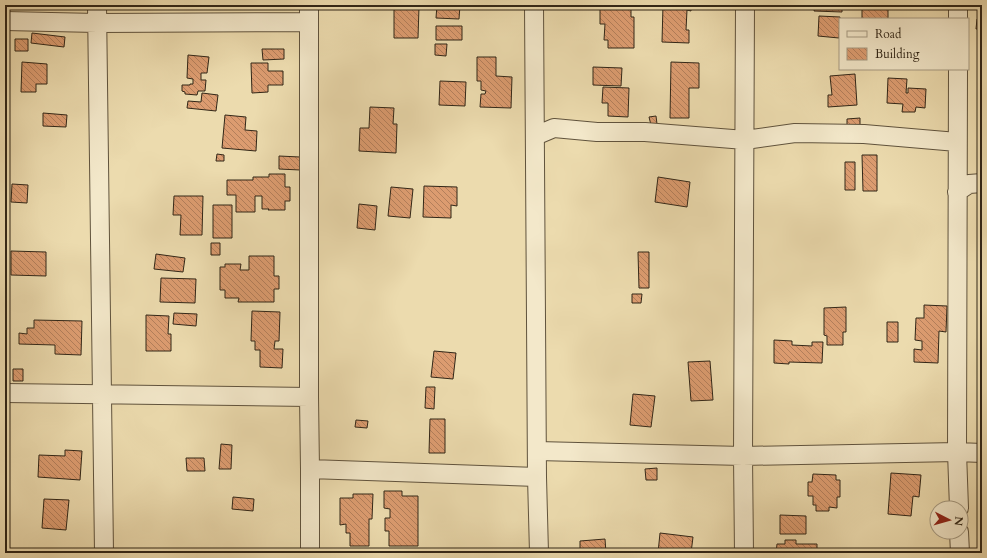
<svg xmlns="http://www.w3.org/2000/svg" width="987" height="558" font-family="Cardo,serif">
	<defs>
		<pattern id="building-back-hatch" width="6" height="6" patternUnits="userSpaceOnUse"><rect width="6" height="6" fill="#dc9c70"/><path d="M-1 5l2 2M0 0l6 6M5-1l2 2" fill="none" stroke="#b37f5b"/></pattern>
	</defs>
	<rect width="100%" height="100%" fill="#ecdbae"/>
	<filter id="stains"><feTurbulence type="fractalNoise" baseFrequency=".005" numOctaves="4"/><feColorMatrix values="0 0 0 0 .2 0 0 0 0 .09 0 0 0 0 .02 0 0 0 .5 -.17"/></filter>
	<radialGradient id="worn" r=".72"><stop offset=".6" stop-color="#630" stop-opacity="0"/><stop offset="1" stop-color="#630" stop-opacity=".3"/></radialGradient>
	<path fill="url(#building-back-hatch)" stroke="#312617" d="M 437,5 L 460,5 L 459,19 L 436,18 Z
		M 663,5 L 691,5 L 691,11 L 687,10 L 686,30 L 689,30 L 689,43 L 662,42 Z
		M 815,5 L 842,5 L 842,12 L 814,11 Z
		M 862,5 L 888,5 L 888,19 L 862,19 Z
		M 394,7 L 419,7 L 418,38 L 394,38 Z
		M 600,7 L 631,8 L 631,17 L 634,17 L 634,48 L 608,48 L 608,40 L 604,40 L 605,24 L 600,24 Z
		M 819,16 L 840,17 L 839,38 L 818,36 Z
		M 977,19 L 982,19 L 982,29 L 976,29 Z
		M 436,26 L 462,26 L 462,40 L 436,40 Z
		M 32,33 L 65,37 L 64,47 L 31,43 Z
		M 15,39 L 28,39 L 28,51 L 15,51 Z
		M 435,44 L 447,44 L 446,56 L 435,55 Z
		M 262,49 L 284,49 L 284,59 L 263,60 Z
		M 188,55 L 209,57 L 207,73 L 201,73 L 201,80 L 206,80 L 205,91 L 198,91 L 197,95 L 185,94 L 185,92 L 182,91 L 182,85 L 190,85 L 190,84 L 193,84 L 193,79 L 187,78 Z
		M 477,57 L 496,57 L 496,76 L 512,77 L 511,108 L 480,107 L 481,94 L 485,94 L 486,91 L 481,90 L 481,81 L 477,81 Z
		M 22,62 L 47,64 L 47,84 L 36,84 L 36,92 L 21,92 Z
		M 671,62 L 699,63 L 699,88 L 689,88 L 689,118 L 670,118 Z
		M 251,63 L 268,63 L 268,71 L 283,71 L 283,85 L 268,85 L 268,92 L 252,93 Z
		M 593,67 L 622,68 L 621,86 L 593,85 Z
		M 855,74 L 857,105 L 828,107 L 828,95 L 832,95 L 830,76 Z
		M 888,78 L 907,79 L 906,93 L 908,93 L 908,88 L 926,89 L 925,108 L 916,107 L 915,112 L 902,112 L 903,104 L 887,103 Z
		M 440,81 L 466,82 L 465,106 L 439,105 Z
		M 603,87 L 629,88 L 628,117 L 608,116 L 608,103 L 602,103 Z
		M 202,93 L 218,95 L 216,111 L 187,108 L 188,101 L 201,102 Z
		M 370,107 L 394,108 L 393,124 L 397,124 L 396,153 L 359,151 L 360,128 L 369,128 Z
		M 43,113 L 67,115 L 66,127 L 43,126 Z
		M 225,115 L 246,117 L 245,130 L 257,131 L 256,151 L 222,148 Z
		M 656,116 L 657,124 L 651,125 L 649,117 Z
		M 860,118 L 860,127 L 847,128 L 847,119 Z
		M 217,154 L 224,155 L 224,161 L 216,161 Z
		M 862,155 L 877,155 L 877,191 L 863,191 Z
		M 279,156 L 300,157 L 300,170 L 279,169 Z
		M 845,162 L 855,162 L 855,190 L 845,190 Z
		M 269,174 L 285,174 L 285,187 L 290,187 L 290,201 L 285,201 L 285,210 L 268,210 L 269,209 L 262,209 L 262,196 L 255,196 L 255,212 L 236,212 L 236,195 L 227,195 L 227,180 L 253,180 L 253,177 L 269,177 Z
		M 658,177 L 690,182 L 687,207 L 655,202 Z
		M 12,184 L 28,185 L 27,203 L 11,202 Z
		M 424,186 L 457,187 L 457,206 L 451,205 L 451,218 L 423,217 Z
		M 391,187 L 413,189 L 410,218 L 388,216 Z
		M 174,196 L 203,196 L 202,235 L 180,235 L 181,215 L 173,215 Z
		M 359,204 L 377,206 L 375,230 L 357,228 Z
		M 213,205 L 232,205 L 232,238 L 213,238 Z
		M 211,243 L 220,243 L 220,255 L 211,255 Z
		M 11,251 L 46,252 L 46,276 L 11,275 Z
		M 638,252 L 649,252 L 649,288 L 639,288 Z
		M 156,254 L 185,258 L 183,272 L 154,269 Z
		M 249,256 L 274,256 L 274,276 L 279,276 L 279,289 L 274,289 L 274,302 L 238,302 L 239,298 L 225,298 L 225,290 L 220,290 L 220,267 L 225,267 L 225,264 L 241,264 L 240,270 L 249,270 Z
		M 161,278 L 196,279 L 195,303 L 160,302 Z
		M 632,294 L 642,294 L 641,303 L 632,303 Z
		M 924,305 L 947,306 L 946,332 L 939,331 L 938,363 L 914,362 L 914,349 L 922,350 L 922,341 L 915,340 L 916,318 L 924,318 Z
		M 846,307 L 846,332 L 843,332 L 843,345 L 827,345 L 827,336 L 824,335 L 824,308 Z
		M 252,311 L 280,312 L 279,341 L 275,341 L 274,349 L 283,349 L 282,368 L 260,367 L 260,350 L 255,350 L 255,341 L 251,341 Z
		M 174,313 L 197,314 L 196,326 L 173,324 Z
		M 146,315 L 169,316 L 168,334 L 171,334 L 171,351 L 146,351 Z
		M 34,320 L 82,321 L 81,355 L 55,354 L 55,345 L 19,344 L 19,333 L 27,334 L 27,328 L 34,328 Z
		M 887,322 L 898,322 L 898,342 L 887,342 Z
		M 774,340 L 792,341 L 792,345 L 812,346 L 812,342 L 823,342 L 822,363 L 789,362 L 789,364 L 774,363 Z
		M 434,351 L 456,353 L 453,379 L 431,377 Z
		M 710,361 L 713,400 L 691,401 L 688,362 Z
		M 13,369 L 23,369 L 23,381 L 13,381 Z
		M 426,387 L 435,387 L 434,409 L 425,408 Z
		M 633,394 L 655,396 L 651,427 L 630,425 Z
		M 430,419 L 445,419 L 445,453 L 429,453 Z
		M 356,420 L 368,421 L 367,428 L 355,427 Z
		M 221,444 L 232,445 L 231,469 L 219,469 Z
		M 65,450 L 82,451 L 80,480 L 38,477 L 39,455 L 65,456 Z
		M 186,458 L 204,458 L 205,471 L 187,471 Z
		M 657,468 L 657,480 L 646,480 L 645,469 Z
		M 891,473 L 921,475 L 919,497 L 913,496 L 911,516 L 888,514 Z
		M 813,474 L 836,475 L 836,480 L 840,480 L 840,497 L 837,497 L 837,508 L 829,507 L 829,511 L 816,511 L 816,505 L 813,505 L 813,496 L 808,496 L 808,482 L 812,482 Z
		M 384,491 L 402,491 L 402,496 L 418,496 L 418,546 L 389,546 L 389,531 L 385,531 L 385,518 L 390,518 L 390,509 L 384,508 Z
		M 353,494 L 373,494 L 372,519 L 369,519 L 369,546 L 350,546 L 350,533 L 346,533 L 346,524 L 340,525 L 340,498 L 353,498 Z
		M 233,497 L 254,499 L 253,511 L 232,509 Z
		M 44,499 L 69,500 L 66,530 L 42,528 Z
		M 780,515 L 806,516 L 806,534 L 780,534 Z
		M 660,533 L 693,537 L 691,553 L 658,553 Z
		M 605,539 L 606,553 L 580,553 L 580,541 Z
		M 785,540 L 796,540 L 796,544 L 817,544 L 817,553 L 776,553 L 777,544 L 785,544 Z
		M 161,551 L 183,552 L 183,553 L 160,553 Z"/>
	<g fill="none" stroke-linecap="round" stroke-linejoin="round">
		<g stroke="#60533d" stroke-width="20">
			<path id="minor" d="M 97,5 L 104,553
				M 309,5 L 309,397 L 310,469 L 310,553
				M 534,5 L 537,477 L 539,553
				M 958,19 L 958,5
				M 5,21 L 97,23 L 309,22
				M 958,69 L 957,452 L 959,508
				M 535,136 L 554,128 L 597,132 L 645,132 L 745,140 L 795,133 L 864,134 L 957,142
				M 957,192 L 969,184 L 982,183
				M 5,393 L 309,397
				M 537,451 L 743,456 L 957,452 L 982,453
				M 310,469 L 537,477
				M 959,532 L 960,553
				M 744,553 L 743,456 L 745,5"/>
		</g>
		<use href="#minor" stroke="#f3e8ca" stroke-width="18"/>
	</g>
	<rect width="987" height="558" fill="none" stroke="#ecdbae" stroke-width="20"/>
	<rect x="6" y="6" width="975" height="546" fill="none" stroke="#312617" stroke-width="2"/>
	<rect x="10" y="10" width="967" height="538" fill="none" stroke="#312617"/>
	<rect x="839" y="18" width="130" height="52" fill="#f3e8ca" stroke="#a59a82"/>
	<rect x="847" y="31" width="20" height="6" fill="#f3e8ca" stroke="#a59a82"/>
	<text x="875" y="38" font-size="12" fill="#312617">Road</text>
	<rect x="847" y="48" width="20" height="12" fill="url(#building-back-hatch)" stroke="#a59a82"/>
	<text x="875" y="58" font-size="12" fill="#312617">Building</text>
	<g transform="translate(949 520) rotate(96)"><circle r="19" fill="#f3e8ca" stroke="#a59a82"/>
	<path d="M0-3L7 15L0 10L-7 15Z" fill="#8f2418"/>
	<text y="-6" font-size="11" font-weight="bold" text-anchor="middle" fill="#312617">N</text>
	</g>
	<rect width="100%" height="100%" filter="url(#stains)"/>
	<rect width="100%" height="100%" fill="url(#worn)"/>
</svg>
